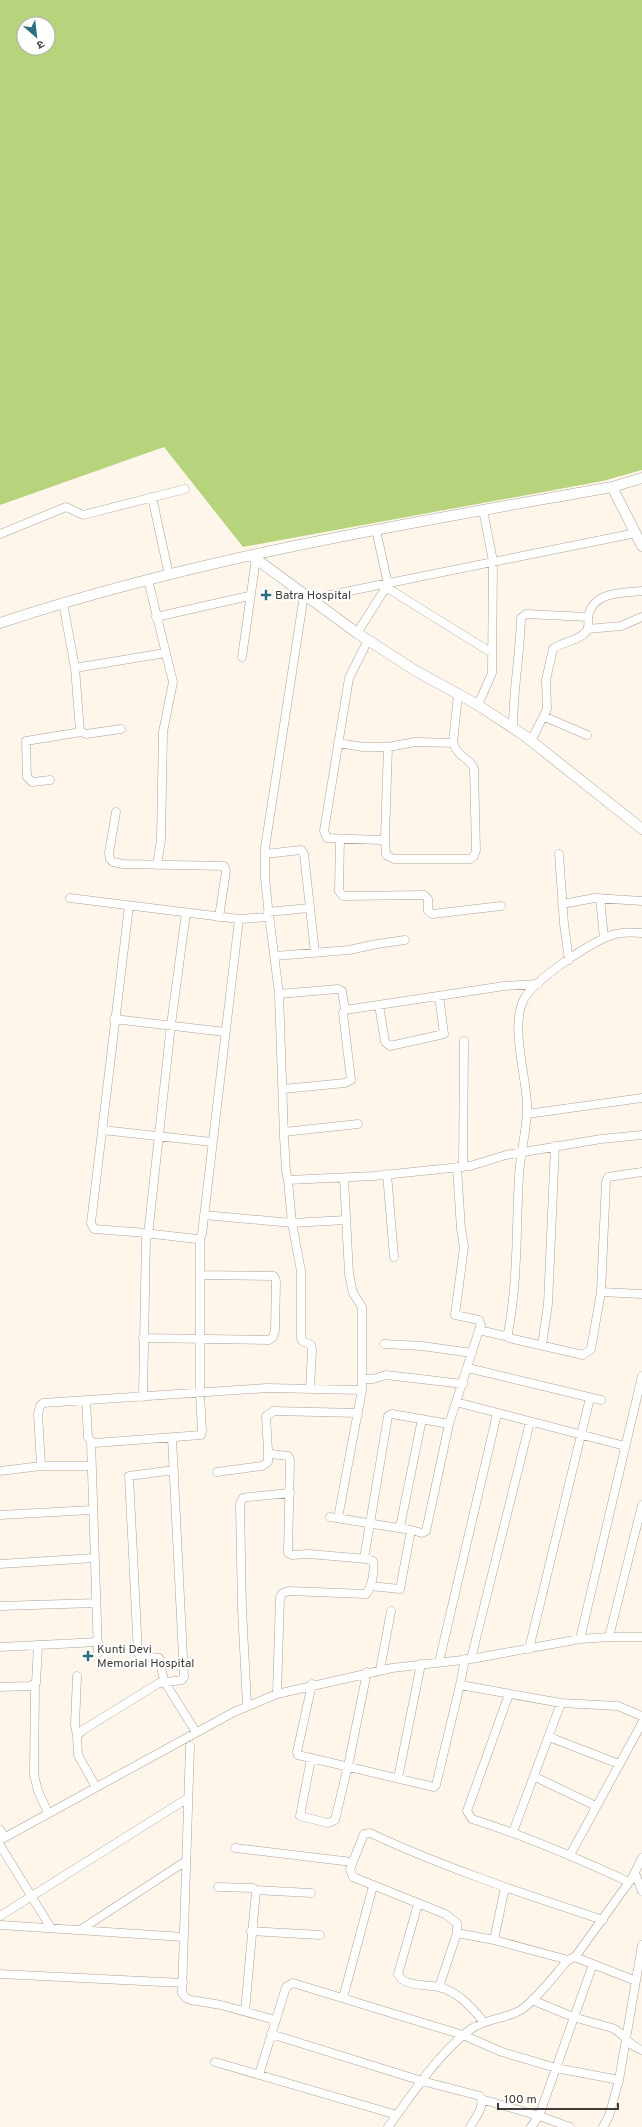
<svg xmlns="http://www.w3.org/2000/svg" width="642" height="2127" font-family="Overpass,'Noto Sans Devanagari',sans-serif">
	<rect width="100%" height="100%" fill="#fef6eb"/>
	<path fill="#b7d47c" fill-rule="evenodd" d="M 0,0 L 642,0 L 642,470 L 603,481 L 243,547 L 164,447 L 0,505 ZM 24,24 L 48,24 L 48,48 L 24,48 Z"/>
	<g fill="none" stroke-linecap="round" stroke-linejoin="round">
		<g stroke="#ada397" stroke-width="9">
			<path id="minor" d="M 152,497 L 169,575
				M 376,530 L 389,589 L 492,653
				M 0,534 L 66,507 L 83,515 L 185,489
				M 148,580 L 173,682 L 163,732 L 161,840 L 157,865
				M 310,599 L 636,533
				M 63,603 L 75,668 L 80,731 L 86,734 L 121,729
				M 156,617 L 249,596
				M 588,629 L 621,626 L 642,617
				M 357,633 L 383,592 L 388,588
				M 368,640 L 349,678 L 324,831 L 327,838 L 381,840 L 385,838 L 388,747
				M 242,657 L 256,558
				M 75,668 L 165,653
				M 478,705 L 492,673 L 493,561 L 483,510
				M 545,717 L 587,735
				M 513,728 C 513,691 520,655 521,618 L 526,614 L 588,617
				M 531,741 L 547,709 L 546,680 L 553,649 C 563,641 577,642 586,632 C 590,627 588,622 588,617 C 593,591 622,593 642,591
				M 338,743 L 363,747 L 388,747 L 415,742 L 453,743 L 458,694
				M 50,780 L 32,782 L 27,777 L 26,741 L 81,732
				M 116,812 L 109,853 L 110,859 L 113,862 L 123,864 L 224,866 L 226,871 L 219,917
				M 385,838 L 386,855 L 394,859 L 470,859 L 474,856 L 476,850 L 474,769 C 471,758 458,759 453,742
				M 340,839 L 339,891 L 343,896 L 424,895 L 428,899 L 428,911 L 432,914 L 501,906
				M 265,854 L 301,850 L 304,854 L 315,953
				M 559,854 L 564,924 L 569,960
				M 70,898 L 239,919
				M 600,898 L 604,938
				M 562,904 L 595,898 L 642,901
				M 129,906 L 91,1223 L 94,1229 L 147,1233
				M 268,912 L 309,908
				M 642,933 C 632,932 621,932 612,935 C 590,943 536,978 524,999 C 510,1025 526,1075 527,1104 C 528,1127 520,1152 519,1176 C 516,1229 518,1282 508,1333 L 509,1338 L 583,1355 L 591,1349 L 601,1292 L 606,1182 L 608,1177 L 642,1172
				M 275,956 L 349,950 L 377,944 L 405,940
				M 279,994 L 338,989 L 342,991 L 345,1010
				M 379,1005 L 385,1042 L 390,1046 L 444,1034 L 439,996
				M 114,1019 L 225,1032
				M 283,1089 L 345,1083 L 351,1080 L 343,1013 L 345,1010 L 504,986 L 538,984
				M 527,1114 L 642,1098
				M 102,1130 L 212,1142
				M 284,1132 L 358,1124
				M 457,1167 L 461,1229 L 464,1247 L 455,1315 L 479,1320 L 481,1325 L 479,1330 L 509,1337
				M 463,1167 L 464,1041
				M 387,1174 L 394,1257
				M 288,1180 L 286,1171 L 284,1137 L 279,994 L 268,907 L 265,878 L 265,848 L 304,595
				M 204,1215 L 292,1223 L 288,1180 L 374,1176 L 470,1166 L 506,1155 L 601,1139 L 642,1135
				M 148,1235 L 171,1025 L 186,913
				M 601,1292 L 642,1294
				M 143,1338 L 269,1340 L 273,1337 L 275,1330 L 276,1281 L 274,1276 L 200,1275
				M 384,1344 L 422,1346 L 472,1353
				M 542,1345 L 548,1304 L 555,1146
				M 468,1368 L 601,1400
				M 362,1379 L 373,1379 L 386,1375 L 463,1384
				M 310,1389 L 312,1349 L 311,1345 L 302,1341 L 301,1338 L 301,1271 L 292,1223 L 346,1220
				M 143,1397 L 146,1238 L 148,1235 L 153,1234 L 197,1239 L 200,1238 L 202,1234 L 239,919 L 269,917
				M 86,1401 L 88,1437 L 91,1441 L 95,1443 L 201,1435 L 202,1431 L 200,1393 L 200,1238
				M 456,1402 L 625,1446
				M 91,1441 L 98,1653
				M 41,1466 L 91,1466
				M 174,1470 L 129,1476 L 138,1653 L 142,1656 L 159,1658 L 164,1681 L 196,1732
				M 0,1471 L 41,1466 L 38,1414 L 40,1406 L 43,1403 L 267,1388 L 362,1390 L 362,1307 L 353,1293 L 349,1274 L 344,1178
				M 217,1472 L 262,1466 L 268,1462 L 268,1451
				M 0,1515 L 92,1510
				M 330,1517 L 411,1530 L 400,1589 L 370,1586
				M 338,1518 L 362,1390
				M 400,1527 L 422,1419
				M 411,1530 L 422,1533 L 426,1531 L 449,1424 L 479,1330
				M 364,1559 L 388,1416 L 392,1414 L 449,1424
				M 0,1564 L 94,1558
				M 0,1606 L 96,1603
				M 609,1637 L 642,1505
				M 580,1639 L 642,1376
				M 0,1647 L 98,1642
				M 529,1649 L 590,1398
				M 471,1659 L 530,1422
				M 439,1662 L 497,1414
				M 380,1670 L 391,1611
				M 77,1676 L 75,1725 L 77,1736
				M 35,1684 L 34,1775 L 38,1791 L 48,1813
				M 312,1684 L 297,1752 L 298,1755 L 434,1787 L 436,1785 L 460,1685 L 465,1659
				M 460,1685 L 561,1703 L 618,1706 L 642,1716
				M 0,1687 L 30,1686 L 36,1683 L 38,1645
				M 277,1694 L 280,1597 L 283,1593 L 289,1591 L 366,1594 C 372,1588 375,1569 373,1561 L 367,1559 L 309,1554 L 292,1555 L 288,1553 L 290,1460 L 288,1456 L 271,1454 L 268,1451 L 266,1416 L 274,1411 L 358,1413
				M 509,1694 L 467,1811 L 472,1819 C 526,1836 577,1858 629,1882
				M 247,1705 L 242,1609 L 240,1504 L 243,1498 L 249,1497 L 290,1493
				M 549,1737 L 619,1764
				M 190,1746 L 182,1993 L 186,1998 L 191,2000 L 221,2005 L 275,2020
				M 311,1759 L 300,1816 L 328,1823 L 335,1820 L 348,1766 L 367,1672
				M 535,1777 L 596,1806
				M 398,1778 L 421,1664
				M 96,1787 L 78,1755 L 77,1736 L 83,1730 L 159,1683 L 182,1680 L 184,1677 L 172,1438
				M 0,1830 L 5,1837
				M 513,1832 L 561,1703
				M 0,1840 L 234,1712 L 277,1694 L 392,1668 L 471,1659 L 580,1639 L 609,1637 L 642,1637
				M 0,1845 L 51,1928
				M 235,1848 L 352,1862
				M 570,1855 L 642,1723
				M 635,1873 L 642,1891
				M 218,1887 L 253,1888 L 256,1891 L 245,2011
				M 255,1890 L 311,1893
				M 418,1904 L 398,1974 C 403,1987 426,1984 438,1987 C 458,1991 471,2007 484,2022
				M 0,1916 L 188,1798
				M 0,1925 L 184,1937
				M 80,1930 L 186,1861
				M 251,1931 L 320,1935
				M 457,1933 L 494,1940 L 568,1960
				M 494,1940 L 505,1887
				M 575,1957 L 636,1981
				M 0,1974 L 183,1983
				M 439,1987 L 457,1933 L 457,1923 L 445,1914 L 353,1877 L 350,1869 L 364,1834 L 370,1833 C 445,1868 524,1894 603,1920
				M 343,1998 L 373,1886
				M 532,2000 L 573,2017 L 612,2028 C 625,2033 626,2045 642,2050
				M 271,2034 L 422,2081 L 480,2096 C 485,2107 476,2117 470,2127
				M 215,2062 L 397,2115
				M 259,2075 L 286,1987 L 293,1983 L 463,2035 L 502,2052 L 556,2068 L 619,2080
				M 481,2099 L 539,2116 L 570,2127
				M 388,2127 C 413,2094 437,2054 471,2029 C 485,2019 504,2019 519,2011 C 534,2003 556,1973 568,1960 L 575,1957 L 632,1878 L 642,1858
				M 531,2127 L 539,2116 L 593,1964
				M 603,2127 L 609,2116 L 619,2080 L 642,1945"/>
		</g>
		<g stroke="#ada397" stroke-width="11">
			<path id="tertiary" d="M 612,487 L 642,546
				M 252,556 L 357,633 L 416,671 L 478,705 L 525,736 L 642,829
				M 0,623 C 199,557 406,524 612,487 L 642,478"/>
		</g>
		<use href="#minor" stroke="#fff" stroke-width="8"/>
		<use href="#tertiary" stroke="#fff" stroke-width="10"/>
	</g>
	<g fill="#2a6e7f" stroke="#fff" stroke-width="1.5">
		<path d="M264 589h4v4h4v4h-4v4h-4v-4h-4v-4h4z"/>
		<path d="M86 1650h4v4h4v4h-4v4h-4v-4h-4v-4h4z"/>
	</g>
	<g text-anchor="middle" stroke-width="4" stroke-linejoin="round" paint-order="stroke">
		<g font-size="12" fill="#3f3b36" stroke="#fff" text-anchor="start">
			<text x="275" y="599">Batra Hospital</text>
			<text x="97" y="1653">Kunti Devi<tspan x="97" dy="14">Memorial Hospital</tspan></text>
		</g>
	</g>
	<g transform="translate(36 36) rotate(152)"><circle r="19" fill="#ffffff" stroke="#b2b1af"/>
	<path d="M0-3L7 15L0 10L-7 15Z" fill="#2a6e7f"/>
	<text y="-6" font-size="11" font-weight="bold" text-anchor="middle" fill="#3f3b36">उ</text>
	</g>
	<path d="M498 2103v6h120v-6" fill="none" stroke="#3f3b36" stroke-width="2"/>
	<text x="504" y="2103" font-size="12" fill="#3f3b36" stroke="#ffffff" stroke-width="3" paint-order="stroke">100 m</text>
</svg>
